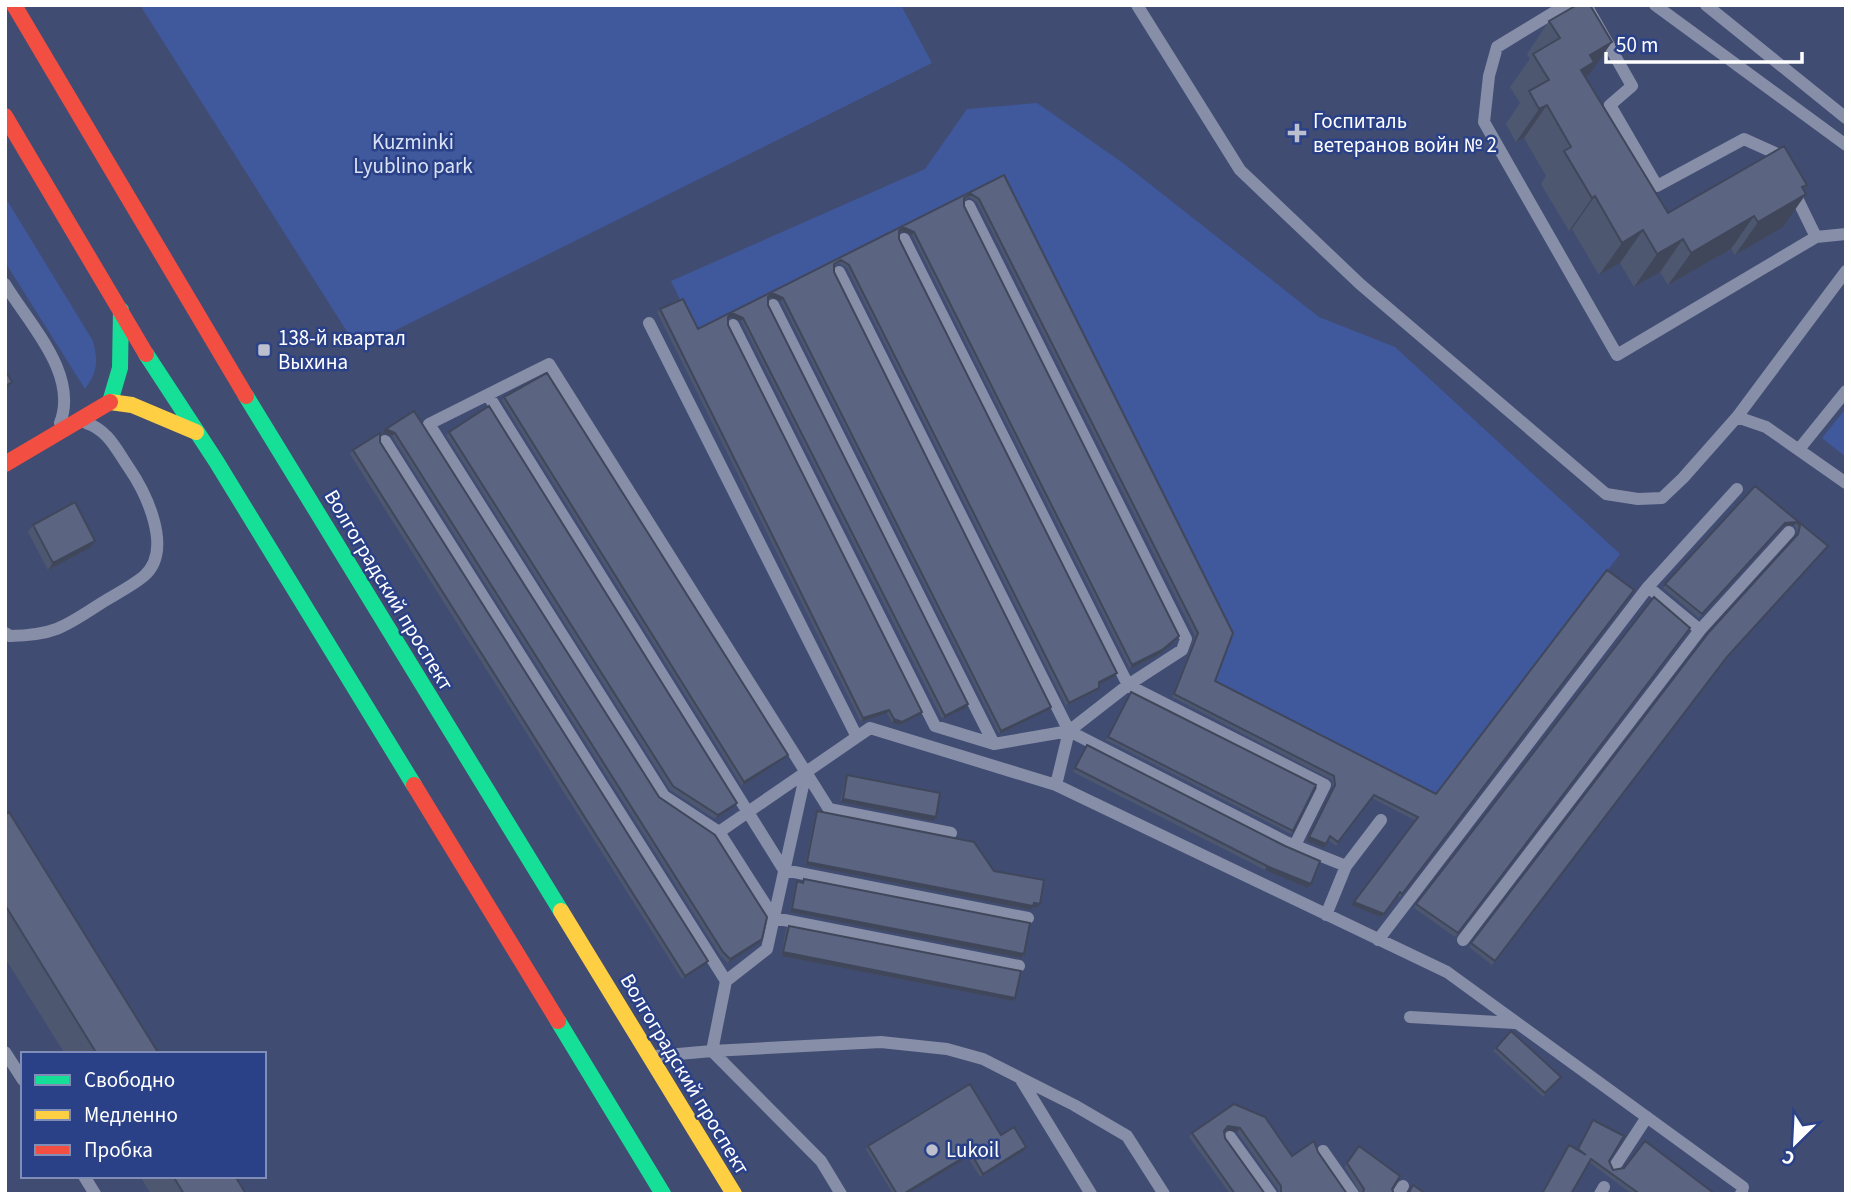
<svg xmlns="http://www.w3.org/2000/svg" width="1851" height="1199" font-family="'Source Sans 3',sans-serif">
	<rect width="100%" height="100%" fill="#404c72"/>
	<path fill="#40589c" d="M 140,5 L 901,5 L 932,63 L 358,349 Z
		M 1037,103 L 1123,163 L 1319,317 L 1395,347 L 1620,554 L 1434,798 L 1212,684 L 1231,636 L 1002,179 L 696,332 L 671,281 L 925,169 L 967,109 Z
		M 5,197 L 93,341 C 98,361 98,372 85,389 L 5,262 Z
		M 1846,408 L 1846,457 L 1822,438 Z"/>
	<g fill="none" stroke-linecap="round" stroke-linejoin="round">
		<path stroke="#878ea8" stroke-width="12" d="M 1137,5 L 1240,170 L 1360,284 L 1606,494 L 1638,499 L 1662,498 L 1683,478 L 1737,417 L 1846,271
			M 1566,5 L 1497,47 L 1489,76 L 1484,122 L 1617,355 L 1816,237 L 1846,234
			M 1586,5 L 1632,86 L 1610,105 L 1657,186 L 1744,139 L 1775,153 L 1781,164
			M 1655,5 L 1846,145
			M 1706,5 L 1846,118
			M 1793,190 L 1816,237
			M 969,206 L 1186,639 L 1182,650 L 1128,685 L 1069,731 L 1056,785
			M 904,239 L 1128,685 L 1325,785 L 1295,845
			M 839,272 L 1069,731 L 1286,842 L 1346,866
			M 5,284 C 29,324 79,374 60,423
			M 773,305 L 994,744
			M 649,323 L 857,737
			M 733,325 L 935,726 L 994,744 L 1069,731
			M 488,395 L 784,870 L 1028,918
			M 1737,417 L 1766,427 L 1846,483
			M 385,441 L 726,981 L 712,1051 L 656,1056
			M 1800,448 L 1846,391
			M 1648,587 L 1700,630
			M 5,633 L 10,636 C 56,635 66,626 103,602 C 116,594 132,586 144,576 C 174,550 146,493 129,468 C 116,449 108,430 86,423
			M 719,832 L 870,728 L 1056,785 L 1447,972 L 1743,1187 L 1741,1194
			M 951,833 L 829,809 L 549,364 L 429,424 L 664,796 L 719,832 L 774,918 L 1019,966
			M 1326,915 L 1346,866 L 1381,820
			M 1378,940 L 1648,587 L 1737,489
			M 1463,940 L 1700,630 L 1789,532
			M 726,981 L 767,949 L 806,772
			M 1410,1017 L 1515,1023
			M 712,1051 L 881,1042 L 947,1049 L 983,1059 L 1074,1105 L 1127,1136 L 1164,1194
			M 712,1051 L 821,1161 L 841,1194
			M 5,1052 L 23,1080
			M 1020,1078 L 1091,1194
			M 1230,1137 L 1271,1194
			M 1323,1151 L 1353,1194
			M 1615,1166 L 1647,1117
			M 84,1176 L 95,1194
			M 1398,1194 L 1403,1186
			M 1600,1194 L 1604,1187"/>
		<path stroke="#16e098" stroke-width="16" d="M 146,354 L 216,461 L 414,785
			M 246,396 L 561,911
			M 110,402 L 120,368 L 121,310
			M 558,1021 L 663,1194"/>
		<path stroke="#ffcf43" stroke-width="16" d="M 110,402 L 132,405 L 196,432
			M 561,911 L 734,1194"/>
		<path stroke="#f24e42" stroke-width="16" d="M 14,5 L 246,396
			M 5,116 L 146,354
			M 5,464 L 110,402
			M 414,785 L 558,1021"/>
	</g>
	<path fill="#4e5770" d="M 1549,21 L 1589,75 L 1585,77 L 1668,213 L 1807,185 L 1783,227 L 1735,255 L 1731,249 L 1668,285 L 1660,272 L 1634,287 L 1620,263 L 1599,275 L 1572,229 L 1569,231 L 1541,184 L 1546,176 L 1524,138 L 1516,142 L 1506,124 L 1520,103 L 1510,87 L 1530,59 L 1527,54 Z
		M 1004,175 L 1233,633 L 1215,681 L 1436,794 L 1634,590 L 1400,897 L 1398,896 L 1381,917 L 1351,905 L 1416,821 L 1372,798 L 1336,846 L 1328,840 L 1324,848 L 1307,841 L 1333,789 L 1332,780 L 1172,697 L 1195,636 L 977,202 L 969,197 L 964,200 L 964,206 L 1176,640 L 1160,654 L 1130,669 L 912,235 L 901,231 L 899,233 L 899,239 L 1114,677 L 1099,684 L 1099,688 L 1096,691 L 1066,706 L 847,268 L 839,263 L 834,266 L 834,272 L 1051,707 L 1049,710 L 999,734 L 781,301 L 770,297 L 768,299 L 768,305 L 966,708 L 942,719 L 741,321 L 730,317 L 728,319 L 728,325 L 922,712 L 920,715 L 900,725 L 892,723 L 887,713 L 861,722 L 657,312 L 660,309 L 698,329 Z
		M 504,397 L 788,755 L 785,758 L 742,786 L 502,401 Z
		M 414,411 L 659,797 L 759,943 L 728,963 L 720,955 L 392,436 L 383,433 Z
		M 449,432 L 734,807 L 715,819 L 670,790 L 446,435 Z
		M 380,442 L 705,965 L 682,979 L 350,454 L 353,450 Z
		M 1755,486 L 1828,546 L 1725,661 L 1492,965 L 1469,947 L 1709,632 L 1796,536 L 1797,530 L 1794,525 L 1783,526 L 1699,618 L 1663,588 Z
		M 33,525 L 90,548 L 48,570 L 28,532 Z
		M 1690,628 L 1455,937 L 1414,908 L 1416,904 Z
		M 1131,692 L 1293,831 L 1291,834 L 1106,740 Z
		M 1087,745 L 1285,846 L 1311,884 L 1308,888 L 1265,870 L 1073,772 Z
		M 847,775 L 933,821 L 840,802 L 845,779 Z
		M 817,811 L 994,871 L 1040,904 L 1037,908 L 1033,907 L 1031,910 L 805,865 L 815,815 Z
		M 5,815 L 159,1054 L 65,1054 L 5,958 Z
		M 804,879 L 1024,954 L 1021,958 L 790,912 L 795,885 L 797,881 L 802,882 Z
		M 789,926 L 1015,998 L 1013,1001 L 781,956 L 786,929 Z
		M 1496,1048 L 1559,1080 L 1543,1097 L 1493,1051 Z
		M 1234,1104 L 1292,1156 L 1318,1152 L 1347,1194 L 1279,1194 L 1278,1189 L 1237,1132 L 1225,1130 L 1224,1131 L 1225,1138 L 1265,1194 L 1230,1194 L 1189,1137 L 1192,1133 Z
		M 1593,1120 L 1613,1170 L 1715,1194 L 1632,1194 L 1589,1162 L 1577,1149 Z
		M 1001,1135 L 1026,1147 L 1024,1151 L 980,1177 L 968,1157 L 907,1194 L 893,1194 L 866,1149 L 868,1146 Z
		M 1359,1146 L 1392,1189 L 1394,1194 L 1361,1194 L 1345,1167 Z
		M 140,1176 L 235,1176 L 246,1194 L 151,1194 Z"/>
	<path fill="#40475b" d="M 1612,42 L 1589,75 L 1583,78 L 1558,102 L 1590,55 Z
		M 1547,105 L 1524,138 L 1516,142 L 1539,109 Z
		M 1807,185 L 1797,199 L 1806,194 L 1783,227 L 1735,255 L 1758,222 Z
		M 1595,196 L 1572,229 L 1569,231 L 1592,198 Z
		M 1754,216 L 1731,249 L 1668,285 L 1691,253 Z
		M 903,227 L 914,232 L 912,235 L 901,231 L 896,235 Z
		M 1643,230 L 1620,263 L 1599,275 L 1622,243 Z
		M 1683,239 L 1660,272 L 1634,287 L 1657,254 Z
		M 772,293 L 783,298 L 781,301 L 770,297 L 765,301 Z
		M 732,313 L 743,318 L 741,321 L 730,317 L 725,321 Z
		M 12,382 L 5,391 L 5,386 Z
		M 386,429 L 395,433 L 392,436 L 383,433 Z
		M 1797,522 L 1794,525 L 1783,526 L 1699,618 L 1785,523 Z
		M 95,541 L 90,548 L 48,570 L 53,563 Z
		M 1179,636 L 1176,640 L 1160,654 L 1130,669 L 1132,665 Z
		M 1117,673 L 1114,677 L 1096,686 L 1099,682 Z
		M 1099,688 L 1096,691 L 1066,706 L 1069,703 Z
		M 968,704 L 966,708 L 942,719 L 945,716 Z
		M 1051,707 L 1049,710 L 999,734 L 1001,731 Z
		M 889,710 L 887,713 L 861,722 L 863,718 Z
		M 922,712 L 920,715 L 900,725 L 892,723 L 894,719 Z
		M 788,755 L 785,758 L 742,786 L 744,782 Z
		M 843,799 L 936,817 L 933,821 L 840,802 Z
		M 737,803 L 734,807 L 715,819 L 718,815 Z
		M 1309,837 L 1326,844 L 1324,848 L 1307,841 Z
		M 807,862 L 1034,903 L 1040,904 L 1037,908 L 1033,907 L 1031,910 L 805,865 Z
		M 1267,866 L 1311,884 L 1308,888 L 1265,870 Z
		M 1400,892 L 1381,917 L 1351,905 L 1354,902 Z
		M 792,909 L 1024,954 L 1021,958 L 790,912 Z
		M 762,939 L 759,943 L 728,963 L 730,959 Z
		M 783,952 L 1015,998 L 1013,1001 L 781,956 Z
		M 708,961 L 705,965 L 682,979 L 685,976 Z
		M 1228,1126 L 1240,1128 L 1237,1132 L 1225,1130 Z
		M 1026,1147 L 1024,1151 L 980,1177 L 983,1174 Z
		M 971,1153 L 968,1157 L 907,1194 L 903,1194 Z"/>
	<path fill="#5b6582" stroke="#40475b" stroke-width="2" d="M 1577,5 L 1590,5 L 1612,42 L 1590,55 L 1594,62 L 1581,70 L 1668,213 L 1784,146 L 1807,185 L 1802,187 L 1806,194 L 1758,222 L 1754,216 L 1691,253 L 1683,239 L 1657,254 L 1643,230 L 1622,243 L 1595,196 L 1592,198 L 1564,151 L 1571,147 L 1547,105 L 1539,109 L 1529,91 L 1549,80 L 1533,54 L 1560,38 L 1549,21 Z
		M 1004,175 L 1233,633 L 1215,681 L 1436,794 L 1607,570 L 1634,590 L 1402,894 L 1400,892 L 1384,914 L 1354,902 L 1418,817 L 1374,795 L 1338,842 L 1330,836 L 1326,844 L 1309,837 L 1335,785 L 1334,776 L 1174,694 L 1198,633 L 979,199 L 971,194 L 964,198 L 964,206 L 1179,636 L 1162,650 L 1132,665 L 914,232 L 903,227 L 899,231 L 899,239 L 1117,673 L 1099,682 L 1099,688 L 1069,703 L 849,265 L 841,260 L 834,264 L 834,272 L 1051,707 L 1001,731 L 783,298 L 772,293 L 768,297 L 768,305 L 968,704 L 945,716 L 743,318 L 732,313 L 728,317 L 728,325 L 922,712 L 902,722 L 894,719 L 889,710 L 863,718 L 660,309 L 683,299 L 698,329 Z
		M 5,370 L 12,382 L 5,386 Z
		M 547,373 L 788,755 L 744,782 L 504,397 Z
		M 489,406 L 737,803 L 718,815 L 673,786 L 449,432 Z
		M 414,411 L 659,797 L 715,835 L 767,917 L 762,939 L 730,959 L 723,952 L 395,433 L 386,429 Z
		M 380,433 L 380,442 L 708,961 L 685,976 L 353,450 Z
		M 1755,486 L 1828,546 L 1727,657 L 1495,961 L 1471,943 L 1709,632 L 1798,534 L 1800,526 L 1797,522 L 1785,523 L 1702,614 L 1665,584 Z
		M 75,502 L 95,541 L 53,563 L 33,525 Z
		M 1654,597 L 1690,628 L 1458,933 L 1416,904 Z
		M 1131,692 L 1316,785 L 1293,831 L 1108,737 Z
		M 1087,745 L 1285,846 L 1320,861 L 1311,884 L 1267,866 L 1075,768 Z
		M 847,775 L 940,793 L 936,817 L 843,799 Z
		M 817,811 L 974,842 L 994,871 L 1044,880 L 1040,904 L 1034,903 L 1033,906 L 807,862 Z
		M 9,812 L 159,1054 L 97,1054 L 5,905 L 5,815 Z
		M 804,879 L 1030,923 L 1024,954 L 792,909 L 797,881 L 803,883 Z
		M 789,926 L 1021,971 L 1015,998 L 783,952 Z
		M 1511,1031 L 1561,1077 L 1545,1093 L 1496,1048 Z
		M 970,1084 L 1001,1135 L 1014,1127 L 1026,1147 L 983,1174 L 971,1153 L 903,1194 L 897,1194 L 868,1146 Z
		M 1234,1104 L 1265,1117 L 1292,1156 L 1314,1141 L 1318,1152 L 1347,1194 L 1281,1194 L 1281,1186 L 1240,1128 L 1228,1126 L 1224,1131 L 1225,1138 L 1265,1194 L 1235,1194 L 1192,1133 Z
		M 1593,1120 L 1624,1136 L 1609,1161 L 1613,1170 L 1624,1168 L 1645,1141 L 1715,1194 L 1636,1194 L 1637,1192 L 1591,1159 L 1571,1194 L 1542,1194 L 1569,1145 L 1586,1155 L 1578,1149 Z
		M 1359,1146 L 1400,1176 L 1392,1189 L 1394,1194 L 1363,1194 L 1364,1189 L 1347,1163 Z
		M 173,1176 L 235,1176 L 246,1194 L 184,1194 Z
		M 1413,1185 L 1426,1194 L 1408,1194 Z"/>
	<g fill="#bcc0ce" stroke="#2b4187" stroke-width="2.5">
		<path d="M1293.5 122.5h7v7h7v7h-7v7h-7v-7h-7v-7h7z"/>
		<rect x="257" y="343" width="14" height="14" rx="3.5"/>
		<circle cx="932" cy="1150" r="7"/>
	</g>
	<g text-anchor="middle" stroke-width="5" stroke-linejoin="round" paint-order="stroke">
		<g font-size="21" fill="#fff" stroke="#2b4187" text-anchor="start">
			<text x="1313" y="128">Госпиталь<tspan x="1313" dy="24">ветеранов войн № 2</tspan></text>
			<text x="278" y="345">138-й квартал<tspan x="278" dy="24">Выхина</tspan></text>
			<text x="946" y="1157">Lukoil</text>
		</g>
		<g font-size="21" fill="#dae2f6" stroke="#2b4187">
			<text x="413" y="149">Kuzminki<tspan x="413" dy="24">Lyublino park</tspan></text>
		</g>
		<g font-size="21" fill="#fff" stroke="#2b4187">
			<text transform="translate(389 590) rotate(59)" y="7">Волгоградский проспект</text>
			<text transform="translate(685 1074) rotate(59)" y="7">Волгоградский проспект</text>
		</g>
	</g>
	<rect width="1851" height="1199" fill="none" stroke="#ffffff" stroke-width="14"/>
	<rect x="21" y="1052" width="245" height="126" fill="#2b4187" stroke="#808db7" stroke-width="2"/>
	<rect x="35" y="1075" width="35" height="10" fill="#16e098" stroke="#808db7" stroke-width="2"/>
	<text x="84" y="1087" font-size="21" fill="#ffffff">Свободно</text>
	<rect x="35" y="1110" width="35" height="10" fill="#ffcf43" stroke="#808db7" stroke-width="2"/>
	<text x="84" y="1122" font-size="21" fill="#ffffff">Медленно</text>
	<rect x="35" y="1145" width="35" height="10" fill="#f24e42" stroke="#808db7" stroke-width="2"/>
	<text x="84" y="1157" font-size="21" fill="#ffffff">Пробка</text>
	<g transform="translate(1795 1143) rotate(204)" stroke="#2b4187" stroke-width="5" paint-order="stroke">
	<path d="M0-5L12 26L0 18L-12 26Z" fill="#ffffff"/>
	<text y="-10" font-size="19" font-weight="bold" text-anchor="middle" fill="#ffffff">С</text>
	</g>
	<path d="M1606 52v10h196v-10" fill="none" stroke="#ffffff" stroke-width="3.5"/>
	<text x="1616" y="52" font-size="21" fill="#ffffff" stroke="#2b4187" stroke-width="5" paint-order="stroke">50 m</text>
</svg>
